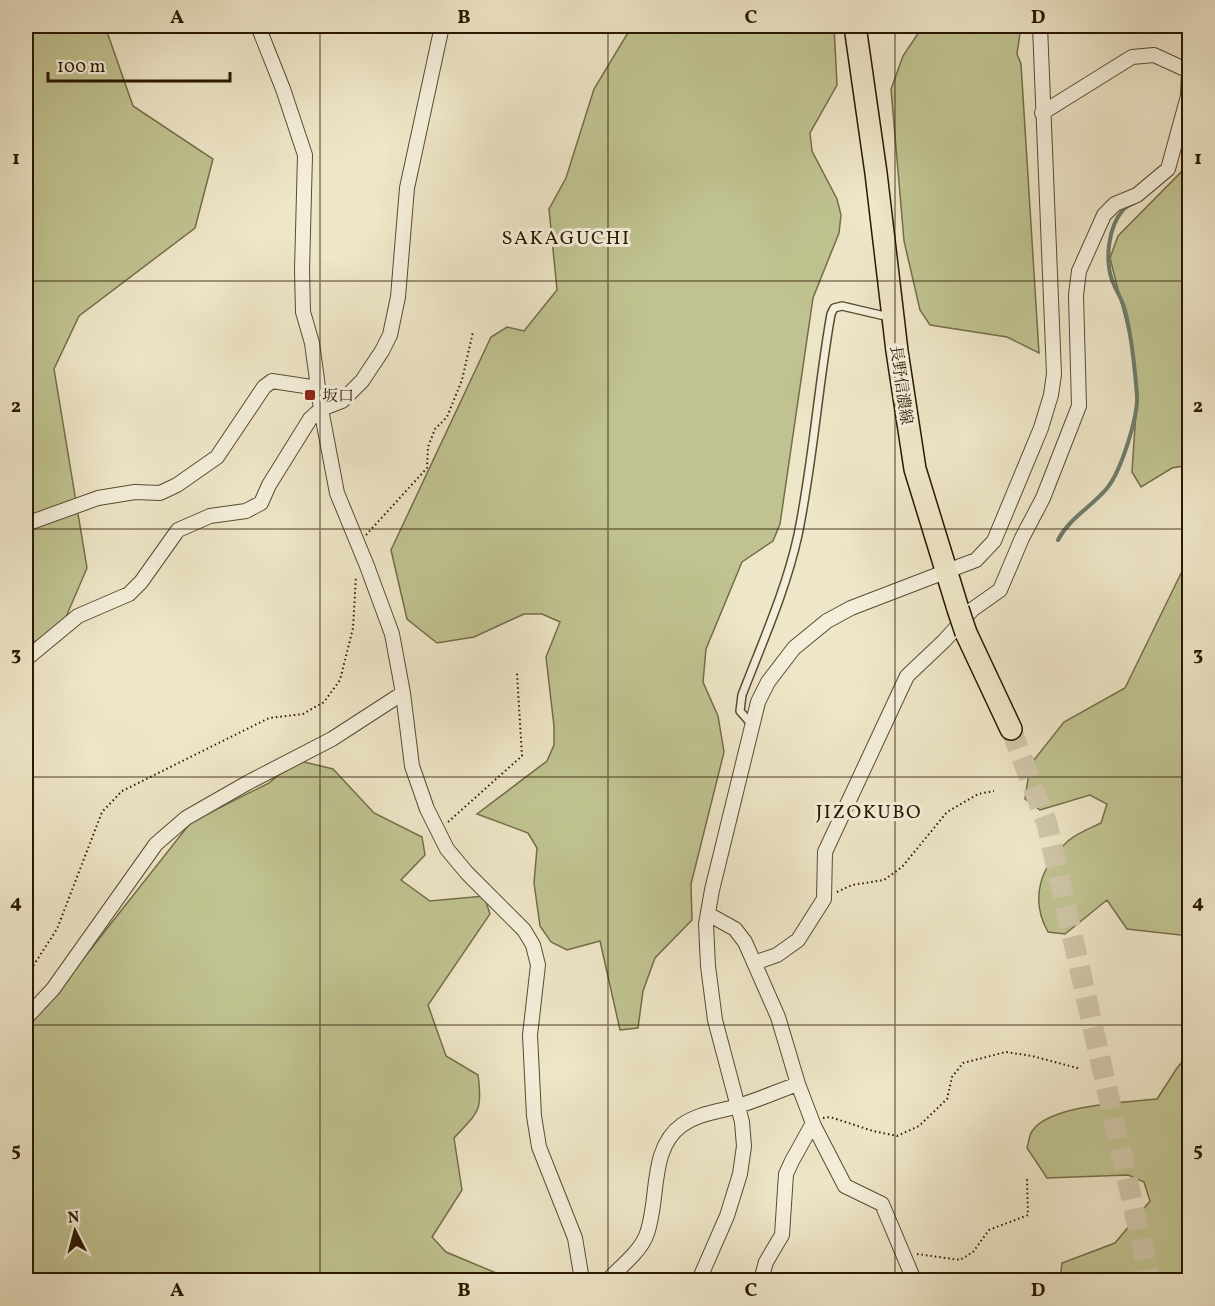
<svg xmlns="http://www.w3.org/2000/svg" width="1215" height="1306" font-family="Vollkorn,'Noto Serif JP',serif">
	<rect width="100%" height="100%" fill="#eee6c8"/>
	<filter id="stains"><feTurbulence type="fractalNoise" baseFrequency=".00333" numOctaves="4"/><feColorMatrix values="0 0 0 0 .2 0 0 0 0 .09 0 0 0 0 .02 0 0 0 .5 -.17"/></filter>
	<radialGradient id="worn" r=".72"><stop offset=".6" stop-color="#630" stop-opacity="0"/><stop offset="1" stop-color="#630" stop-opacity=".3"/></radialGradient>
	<path fill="#c0c391" stroke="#746d48" stroke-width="1.5" d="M 26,26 L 105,26 L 133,106 L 213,159 L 195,228 L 79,316 L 54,369 L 87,568 L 60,631 L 26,645 Z
		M 632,26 L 834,26 L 837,85 L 810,133 L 812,151 L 837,199 L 841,215 L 839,233 L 813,298 L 780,524 L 773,541 L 742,562 L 706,649 L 703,682 L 718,716 L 724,752 L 691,884 L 692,920 L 655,958 L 643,991 L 638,1028 L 620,1030 L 600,941 L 567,950 L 551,942 L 540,926 L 534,883 L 537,848 L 528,833 L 477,814 L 547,761 L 554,745 L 554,726 L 546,657 L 560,622 L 542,614 L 524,614 L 474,637 L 437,643 L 407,619 L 391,550 L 491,337 L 507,327 L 524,331 L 557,290 L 549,209 L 566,178 L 594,89 Z
		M 923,26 L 1021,26 L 1017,54 L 1021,64 L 1039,353 L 1007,337 L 930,325 L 920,310 L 904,241 L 891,89 L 903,56 Z
		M 1189,152 L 1189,465 L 1172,468 L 1141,487 L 1132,472 L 1137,397 L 1132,345 L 1110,258 L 1118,236 L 1182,171 Z
		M 1189,557 L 1189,936 L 1127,929 L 1107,900 L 1065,934 L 1048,932 C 1029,898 1041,866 1068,841 C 1077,833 1091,828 1101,823 L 1107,804 L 1090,795 L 1040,810 L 1025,799 L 1030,765 L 1064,722 L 1125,688 Z
		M 296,760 L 333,769 L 374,813 L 422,837 L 425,855 L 401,880 L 430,901 L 484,896 L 490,914 L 428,1005 L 446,1056 L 478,1075 C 483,1112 478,1112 454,1138 L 462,1190 L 432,1237 L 446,1252 L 513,1280 L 26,1280 L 26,1025 L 68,978 L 191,822 L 269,783 Z
		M 1189,1054 L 1189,1280 L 1060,1280 L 1062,1263 L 1115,1243 L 1150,1201 L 1144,1182 L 1128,1175 L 1047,1178 L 1027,1148 C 1029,1142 1029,1134 1033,1130 C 1051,1105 1128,1102 1157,1099 L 1177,1068 Z"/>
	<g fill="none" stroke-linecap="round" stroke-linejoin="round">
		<path stroke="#6d7c6b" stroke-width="4" d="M 1188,26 L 1190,42
			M 1183,138 L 1190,121
			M 1058,540 C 1070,517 1093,506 1108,487 C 1121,470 1138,418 1137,396 C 1135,369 1132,341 1126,314 C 1123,300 1117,293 1112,280 C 1105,260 1108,227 1123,210 C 1125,207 1130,205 1134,203"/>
		<path stroke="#d0c7aa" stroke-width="21" stroke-dasharray="21 10" stroke-linecap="butt" d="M 1011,729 L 1047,824 L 1150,1280"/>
		<g stroke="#5a4b32" stroke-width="10">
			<path id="service" d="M 753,726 L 740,711 L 742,695 C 762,643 786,590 798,535 C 813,462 818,387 831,314 L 834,308 L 842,306 L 889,317"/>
		</g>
		<g stroke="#5a4b32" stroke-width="16">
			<path id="minor" d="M 258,26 L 283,89 L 305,155 L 302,270 L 303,312 L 312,343 L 321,409 L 337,493 L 367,566 L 392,634 L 403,693 L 412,766 L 427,809 L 447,849 L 467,873 L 524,930 L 533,945 L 538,965 L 530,1035 L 534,1116 L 539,1147 L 575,1238 L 582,1280
				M 26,524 L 98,498 L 135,492 L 160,493 L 177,485 L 217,457 L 264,387 L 272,381 L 318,388
				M 26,659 L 78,616 L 129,594 L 141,582 L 178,530 L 210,516 L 246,511 L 261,503 L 269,485 L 310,419 L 321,409 L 342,401 L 362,381 L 382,351 L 390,335 L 398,297 L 407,188 L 442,26
				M 708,914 L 735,929 L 745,942 L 778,1017 L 798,1084
				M 754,963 L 777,955 L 798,940 L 824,899 L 825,852 L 907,676 L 944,641 L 973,609 L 1000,590 L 1022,538 L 1043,498 L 1079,406 L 1076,295 L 1079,271 L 1104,215 L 1115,204 L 1137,195 L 1168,169 L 1188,96 L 1189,71 L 1154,55 L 1132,57 L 1042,113
				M 26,1018 L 53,989 L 156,844 L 186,818 L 249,782 L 332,739 L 403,693
				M 608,1280 C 620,1267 639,1253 646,1236 C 660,1202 648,1149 682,1125 C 699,1113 718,1112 738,1106 C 758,1100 778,1091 798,1084 L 814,1126 L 845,1186 L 882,1204 L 914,1280
				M 699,1280 L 727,1216 L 740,1174 L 744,1146 L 742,1122 L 715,1020 L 708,966 L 706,924 L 712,890 L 758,702 L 768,682 L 794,648 L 827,621 L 851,608 L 976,560 L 994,541 L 1041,428 L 1051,395 L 1054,374 L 1040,26
				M 761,1280 L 766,1262 L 782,1235 L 786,1174 L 792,1161 L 813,1123"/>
		</g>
		<g stroke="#291700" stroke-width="24">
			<path id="primary" d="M 855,26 L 876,173 L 897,351 L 915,469 L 958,609
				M 966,633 L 1011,729"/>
		</g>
		<path stroke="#291700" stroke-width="2" stroke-dasharray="1.5 3" stroke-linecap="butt" d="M 366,535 L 427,468 L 428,447 L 435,429 L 447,417 L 462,380 L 473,332
			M 448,822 L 522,756 L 517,673
			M 837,892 L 852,885 L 884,880 L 902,867 L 947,812 L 978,794 L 994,791
			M 26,977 L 57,929 L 102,812 L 122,791 L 269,718 L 303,714 L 324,702 L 340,680 L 353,628 L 356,576
			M 823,1118 L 830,1117 L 873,1131 L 897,1136 L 919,1126 L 947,1099 L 952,1077 L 963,1063 L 1006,1052 L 1032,1056 L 1081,1069
			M 917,1254 L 960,1260 L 973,1252 L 989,1230 L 1028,1215 L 1027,1179"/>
		<use href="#service" stroke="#f4efdb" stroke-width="7"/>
		<use href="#minor" stroke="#f4efdb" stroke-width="14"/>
		<use href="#primary" stroke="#eee6c8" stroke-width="21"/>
		<g stroke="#291700" stroke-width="24" stroke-linecap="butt">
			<path id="primary-bridge" d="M 958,609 L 966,633"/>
		</g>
		<use href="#primary-bridge" stroke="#eee6c8" stroke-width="21"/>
	</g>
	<path fill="none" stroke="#291700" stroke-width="1.5" stroke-opacity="0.55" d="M 320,26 L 320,1280M 608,26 L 608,1280M 895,26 L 895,1280M 26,281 L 1190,281M 26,529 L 1190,529M 26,777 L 1190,777M 26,1025 L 1190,1025"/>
	<rect fill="#8f2418" stroke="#f4efdb" stroke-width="2" x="304" y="389" width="12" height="12" rx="3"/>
	<g text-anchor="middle" stroke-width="6" stroke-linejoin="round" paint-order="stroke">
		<g font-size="16" fill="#291700" stroke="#f4efdb">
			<text transform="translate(902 385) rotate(82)" y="6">長野信濃線</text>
		</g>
		<g font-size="16" fill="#291700" stroke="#f4efdb" text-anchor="start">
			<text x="322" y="401">坂口</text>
		</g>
		<g font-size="20" letter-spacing="1.5" fill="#291700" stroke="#f4efdb">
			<text x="566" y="244">SAKAGUCHI</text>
			<text x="869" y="818">JIZOKUBO</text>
		</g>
	</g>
	<rect width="1215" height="1306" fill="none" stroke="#eee6c8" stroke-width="66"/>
	<g transform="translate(75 1231) rotate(354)" stroke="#f4efdb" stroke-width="4.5" paint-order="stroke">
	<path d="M0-4.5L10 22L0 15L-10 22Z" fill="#291700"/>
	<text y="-9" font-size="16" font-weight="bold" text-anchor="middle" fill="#291700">N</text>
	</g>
	<path d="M48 72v9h182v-9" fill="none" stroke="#291700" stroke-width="3"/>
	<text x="57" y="72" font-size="18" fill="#291700" stroke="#f4efdb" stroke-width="4.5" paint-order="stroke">100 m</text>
	<rect x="33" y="33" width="1149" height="1240" fill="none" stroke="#291700" stroke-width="2"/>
	<g font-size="20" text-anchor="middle" font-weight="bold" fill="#291700">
		<text x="177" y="23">A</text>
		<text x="464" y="23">B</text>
		<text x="751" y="23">C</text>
		<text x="1038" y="23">D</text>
		<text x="16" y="164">1</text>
		<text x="1198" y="164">1</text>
		<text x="16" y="412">2</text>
		<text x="1198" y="412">2</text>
		<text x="16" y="660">3</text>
		<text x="1198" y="660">3</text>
		<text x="16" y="908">4</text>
		<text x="1198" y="908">4</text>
		<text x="16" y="1156">5</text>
		<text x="1198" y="1156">5</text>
		<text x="177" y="1296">A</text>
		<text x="464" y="1296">B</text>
		<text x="751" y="1296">C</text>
		<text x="1038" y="1296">D</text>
	</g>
	<rect width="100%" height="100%" filter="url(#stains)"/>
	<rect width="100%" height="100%" fill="url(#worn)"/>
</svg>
